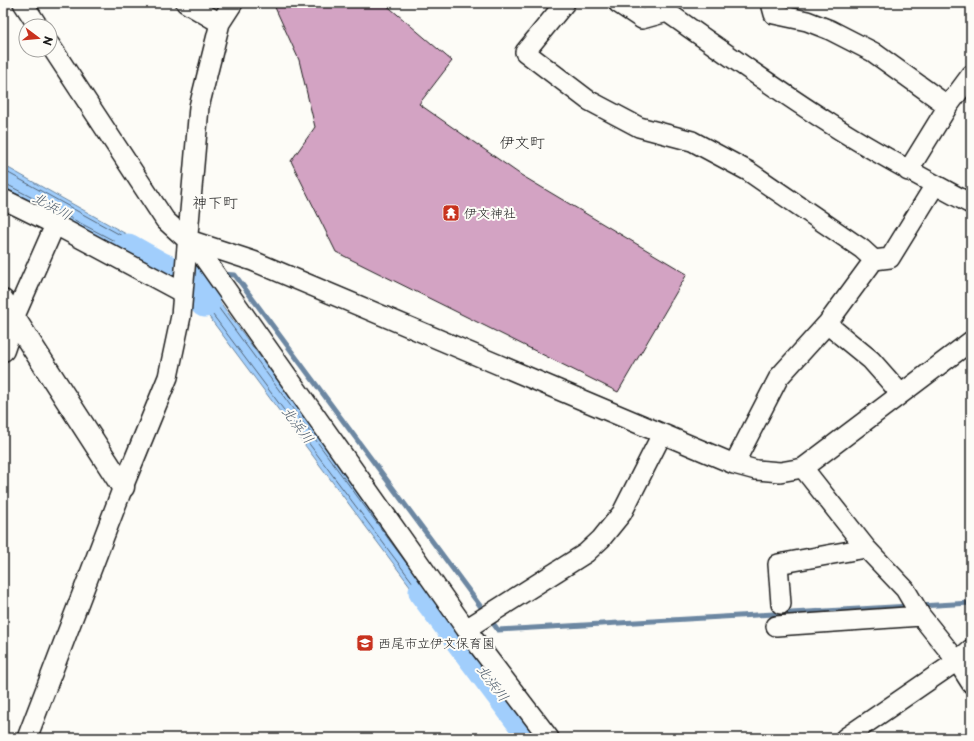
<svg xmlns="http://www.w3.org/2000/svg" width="974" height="741" font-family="'Playpen Sans','Klee One',sans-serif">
	<rect width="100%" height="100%" fill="#fdfcf7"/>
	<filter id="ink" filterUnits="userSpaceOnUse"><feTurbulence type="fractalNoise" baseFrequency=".025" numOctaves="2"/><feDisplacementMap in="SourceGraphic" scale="8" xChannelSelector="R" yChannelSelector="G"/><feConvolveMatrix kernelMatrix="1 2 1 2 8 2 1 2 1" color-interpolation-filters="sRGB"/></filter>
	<g filter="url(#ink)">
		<path fill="#a1cefc" stroke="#6c87a2" d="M 3,165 L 167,257 L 165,272 L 3,187 Z
			M 200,275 L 455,622 L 443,630 L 189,290 Z
			M 466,636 L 542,738 L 523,738 L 452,644 Z"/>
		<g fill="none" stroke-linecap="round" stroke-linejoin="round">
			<path stroke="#516376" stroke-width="1" d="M 3,170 L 162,258 L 162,264 L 160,265 L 6,184 L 3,183
				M 407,564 L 201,284 L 199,284 L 195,289 L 195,291 L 443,623 L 445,624 L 448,622
				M 463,642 L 459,645 L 459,647 L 525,734 L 526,738"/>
			<path stroke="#6c87a2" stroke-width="5" d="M 160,267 L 207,272
				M 221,274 L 235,275 L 498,630 L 910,606
				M 920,606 L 971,603"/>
			<path stroke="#a1cefc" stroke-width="31" d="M 128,249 L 160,267 L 188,279 L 205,302
				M 424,592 L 534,738"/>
		</g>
		<path fill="#d3a3c3" stroke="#1c1c1c" d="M 273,3 L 384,3 L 452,61 L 419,104 L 521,175 L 687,274 L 618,392 L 336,252 L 291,161 L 315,127 L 299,60 Z"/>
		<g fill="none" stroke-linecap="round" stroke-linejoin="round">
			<g stroke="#1c1c1c" stroke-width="22">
				<path id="street" d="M 23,3 L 38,26
					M 186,3 L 220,23
					M 565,3 L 525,52 L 588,100 L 639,127 L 692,141 L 748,171 L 862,249 L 874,260 L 827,324 L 871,360 L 901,394
					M 618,3 L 642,19 L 667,12 C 721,50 774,88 829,123 C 875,153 923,178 971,204
					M 771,3 L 774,14 L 807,21 L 830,30 L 873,52 L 948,106
					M 50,45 L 165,220 L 186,239 L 253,261 L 734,464 L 756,470 L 780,472 L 803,468 L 971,341
					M 908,171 L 948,106 L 971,75
					M 3,199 L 54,224 L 183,293 L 182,298
					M 192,241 L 466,629 L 549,738
					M 874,260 L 890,258 L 935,185
					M 14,318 L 55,225
					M 734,464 L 779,377 L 827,324
					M 803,468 L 866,548 L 905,589 L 921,616 L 957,661 L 971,683
					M 781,604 L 778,564 L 866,548
					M 776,626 L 921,616
					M 466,629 L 586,553 L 601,539 L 622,513 L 662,434
					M 27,738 L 123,487 L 168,377 L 181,316 L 199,107 L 220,23 L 233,3
					M 845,738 L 957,661 L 971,649"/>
			</g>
			<g stroke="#1c1c1c" stroke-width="25">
				<path id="secondary" d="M 3,301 L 123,487
					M 3,350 L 14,318"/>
			</g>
			<use href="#street" stroke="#fdfcf7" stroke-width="19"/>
			<use href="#secondary" stroke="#fdfcf7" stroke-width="22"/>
		</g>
	</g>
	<defs>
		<g id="temple-square" transform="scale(0.9)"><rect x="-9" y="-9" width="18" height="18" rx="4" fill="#c8321e" stroke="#fdfcf7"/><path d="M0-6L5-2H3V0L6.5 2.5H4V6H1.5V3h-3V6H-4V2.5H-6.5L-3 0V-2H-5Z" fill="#fff"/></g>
		<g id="school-square" transform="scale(0.9)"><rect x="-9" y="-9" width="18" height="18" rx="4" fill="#c8321e" stroke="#fdfcf7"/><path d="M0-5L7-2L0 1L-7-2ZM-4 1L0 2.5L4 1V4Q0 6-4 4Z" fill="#fff"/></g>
	</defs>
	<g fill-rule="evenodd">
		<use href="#temple-square" x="451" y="213"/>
		<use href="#school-square" x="365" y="643"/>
	</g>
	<g text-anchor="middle" stroke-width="4" stroke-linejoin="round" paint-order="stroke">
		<g font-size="13" fill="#1c1c1c" stroke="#fdfcf7" text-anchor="start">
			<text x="464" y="218">伊文神社</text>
			<text x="378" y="648">西尾市立伊文保育園</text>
		</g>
		<g font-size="14" font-style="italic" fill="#4b5a6a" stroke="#fdfcf7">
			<text transform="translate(52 206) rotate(29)" y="5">北浜川</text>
			<text transform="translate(298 425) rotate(53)" y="5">北浜川</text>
			<text transform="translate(493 683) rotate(53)" y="5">北浜川</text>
		</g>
		<g font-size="15" fill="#1c1c1c" stroke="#fdfcf7">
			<text x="522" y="148">伊文町</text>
			<text x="215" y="208">神下町</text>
		</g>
	</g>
	<rect width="974" height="741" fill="none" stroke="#fdfcf7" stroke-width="16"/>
	<rect x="8" y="8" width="958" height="725" fill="none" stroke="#1c1c1c" stroke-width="1.5" filter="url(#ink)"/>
	<g transform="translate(38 38) rotate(106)"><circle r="19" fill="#fdfcf7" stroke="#a3a29f"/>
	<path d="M0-3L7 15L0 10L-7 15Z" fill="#c8321e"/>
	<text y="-6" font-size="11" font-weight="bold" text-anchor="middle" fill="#1c1c1c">N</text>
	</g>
</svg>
